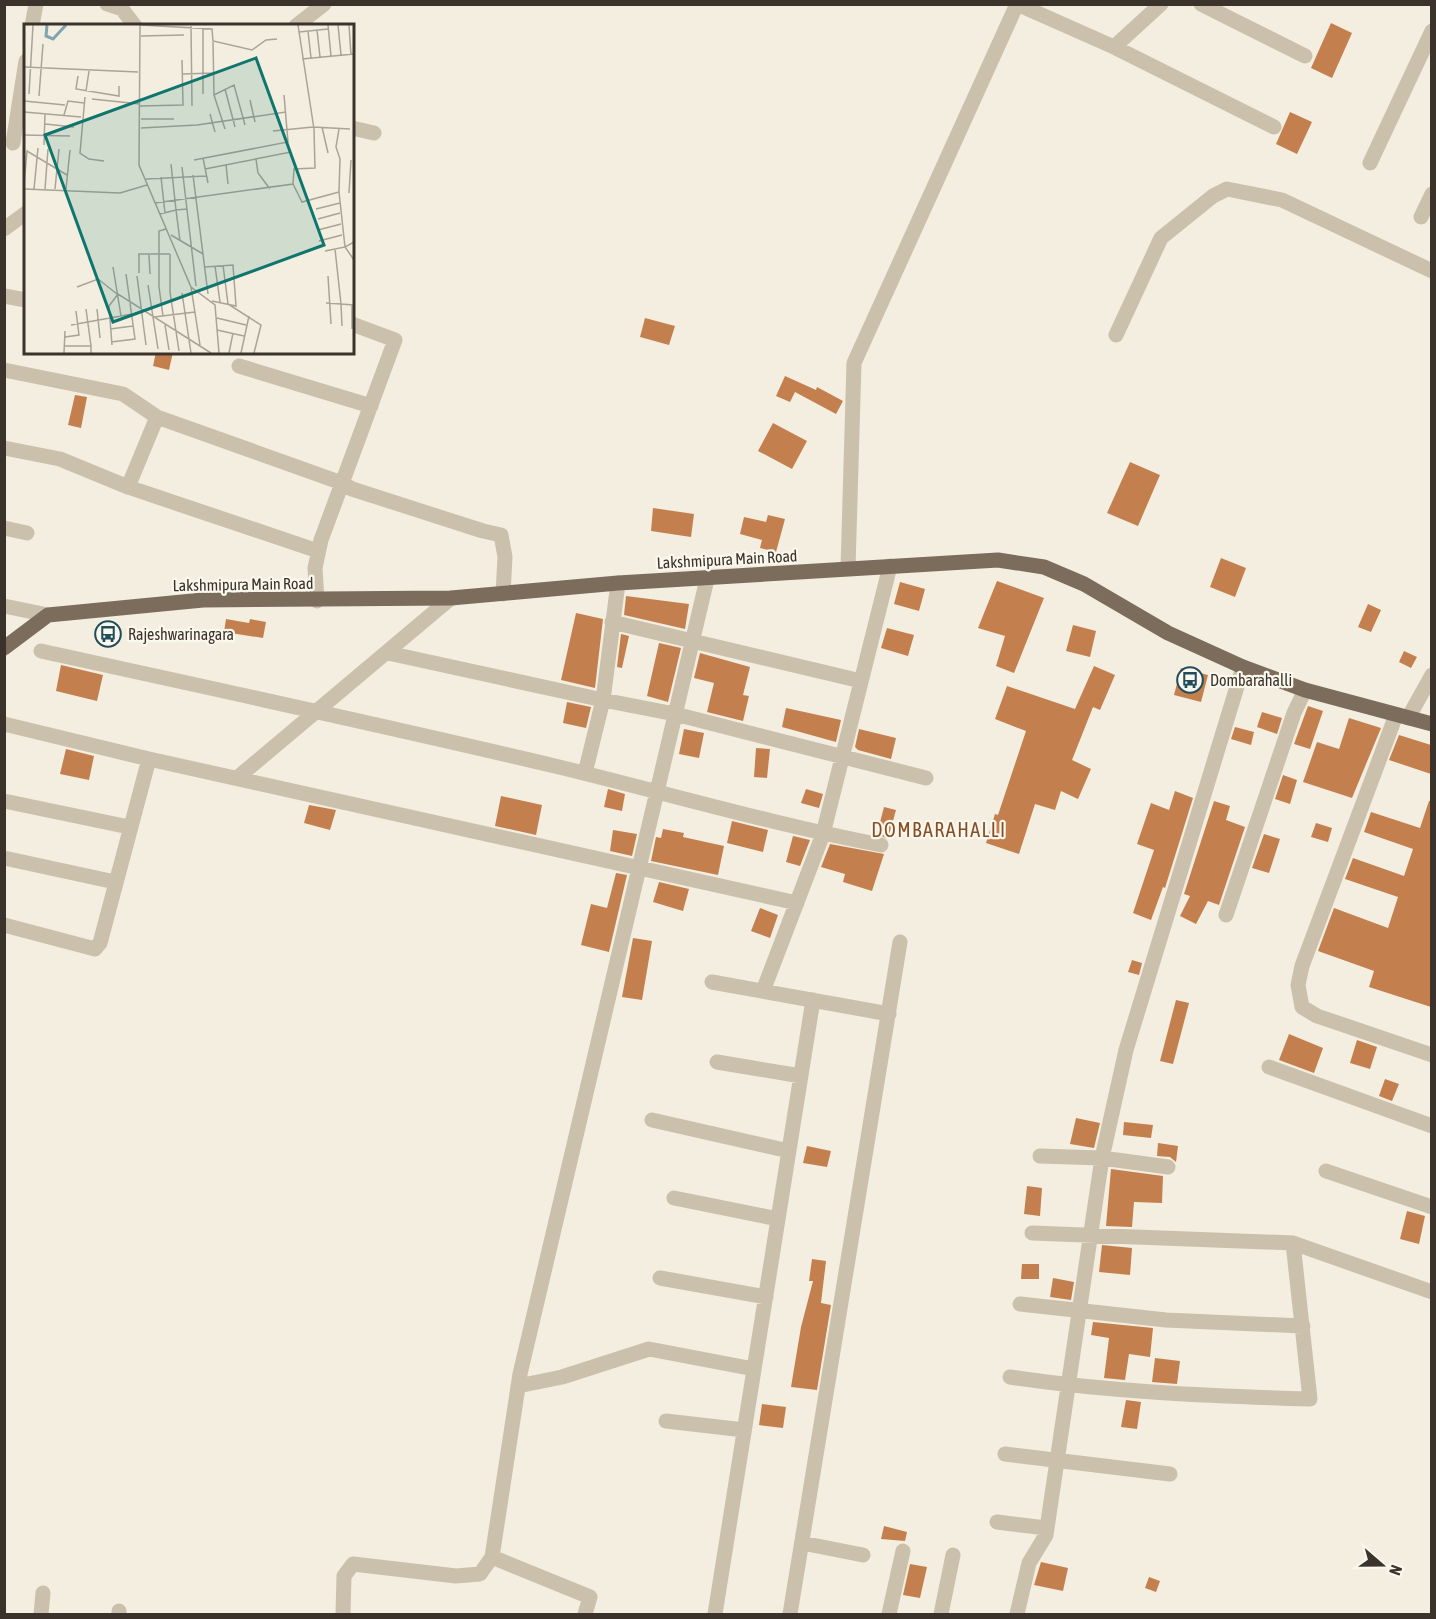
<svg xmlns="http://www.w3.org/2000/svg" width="1436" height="1619" font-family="'Asap Condensed',sans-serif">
	<rect width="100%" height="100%" fill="#f3eee0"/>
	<path fill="#c3804e" d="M 1331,23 L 1352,33 L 1332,78 L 1311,68 Z
		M 1290,112 L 1312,122 L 1297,154 L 1276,144 Z
		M 645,318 L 675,326 L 669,345 L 640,337 Z
		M 156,352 L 173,352 L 169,370 L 153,366 Z
		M 785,376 L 816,390 L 817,387 L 843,401 L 836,414 L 795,392 L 790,402 L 776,396 Z
		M 75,395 L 87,397 L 81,428 L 68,425 Z
		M 773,423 L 807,441 L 792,469 L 758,451 Z
		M 1130,462 L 1160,475 L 1138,526 L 1107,513 Z
		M 653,508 L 694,514 L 691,537 L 651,531 Z
		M 768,515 L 785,519 L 776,552 L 760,548 L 762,540 L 740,534 L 744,517 L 766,522 Z
		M 1221,558 L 1246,568 L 1235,597 L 1210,587 Z
		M 997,581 L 1044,598 L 1014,673 L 996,666 L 1005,636 L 978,628 Z
		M 900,582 L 925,589 L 919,611 L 894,604 Z
		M 626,596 L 689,604 L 685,629 L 624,615 Z
		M 1368,604 L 1381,610 L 1371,632 L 1358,627 Z
		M 576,613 L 603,619 L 595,688 L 561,680 Z
		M 226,619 L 249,623 L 250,619 L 266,622 L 263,638 L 224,632 Z
		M 1073,625 L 1096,631 L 1090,657 L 1066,651 Z
		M 887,628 L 914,635 L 908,656 L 881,648 Z
		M 621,634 L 629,636 L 622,668 L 617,667 Z
		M 659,643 L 681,648 L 668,702 L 647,696 Z
		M 1404,651 L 1417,657 L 1411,668 L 1399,662 Z
		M 700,653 L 750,667 L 743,695 L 749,696 L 743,721 L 707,712 L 714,683 L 694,678 Z
		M 61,665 L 103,675 L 97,701 L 56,691 Z
		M 1094,666 L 1115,675 L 1100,710 L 1093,707 L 1072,760 L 1091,769 L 1078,799 L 1061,791 L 1055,810 L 1035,804 L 1019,854 L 986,843 L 995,814 L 998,815 L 1026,731 L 995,719 L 1007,686 L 1075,709 Z
		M 1181,668 L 1208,675 L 1201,702 L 1174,695 Z
		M 567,702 L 591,707 L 586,728 L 563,723 Z
		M 1308,706 L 1323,711 L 1310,749 L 1294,744 Z
		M 786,708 L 841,720 L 836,742 L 782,727 Z
		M 1262,712 L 1282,718 L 1277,734 L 1257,727 Z
		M 1349,718 L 1381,728 L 1352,798 L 1303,782 L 1317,742 L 1339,749 Z
		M 1235,727 L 1254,732 L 1251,745 L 1231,739 Z
		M 684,729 L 704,733 L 699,758 L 679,754 Z
		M 859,729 L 896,738 L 891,759 L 858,750 L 855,747 Z
		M 1399,735 L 1431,745 L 1431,774 L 1389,760 Z
		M 756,748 L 770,749 L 767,778 L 754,777 Z
		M 66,749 L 94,756 L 89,780 L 60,774 Z
		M 1283,775 L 1297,780 L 1290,804 L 1275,799 Z
		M 608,789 L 625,794 L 622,811 L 604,807 Z
		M 806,789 L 823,794 L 819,808 L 801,803 Z
		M 1175,791 L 1193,798 L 1165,888 L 1163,887 L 1151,920 L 1133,913 L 1154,850 L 1137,844 L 1151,803 L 1169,810 Z
		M 501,796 L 542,805 L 536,835 L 495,826 Z
		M 1214,801 L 1230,806 L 1226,820 L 1245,827 L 1219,905 L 1208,901 L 1196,924 L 1180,916 L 1190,896 L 1184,894 Z
		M 1429,801 L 1431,801 L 1431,1007 L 1369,987 L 1374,971 L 1318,951 L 1334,908 L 1388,928 L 1398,897 L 1345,879 L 1353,858 L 1404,876 L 1413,849 L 1364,832 L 1371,812 L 1420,828 Z
		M 309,805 L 336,810 L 330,830 L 304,823 Z
		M 884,807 L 896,810 L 888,839 L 877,834 Z
		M 732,821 L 768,830 L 763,852 L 727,843 Z
		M 1316,823 L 1332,828 L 1328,842 L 1311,837 Z
		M 663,829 L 684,833 L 683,837 L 724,846 L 718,875 L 651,861 L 656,837 L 661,838 Z
		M 613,830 L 637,834 L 632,856 L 610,851 Z
		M 1264,834 L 1280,839 L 1269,873 L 1252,868 Z
		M 793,836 L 810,840 L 800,866 L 786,862 Z
		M 830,844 L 884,854 L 872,891 L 843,882 L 845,874 L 821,867 Z
		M 616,873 L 627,875 L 609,952 L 581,945 L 591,904 L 607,908 Z
		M 659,882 L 689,889 L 683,911 L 653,902 Z
		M 760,908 L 778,915 L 770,938 L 751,931 Z
		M 633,938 L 652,941 L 642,1000 L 622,997 Z
		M 1132,960 L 1142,963 L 1139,975 L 1128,972 Z
		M 1176,1000 L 1189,1003 L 1173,1064 L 1160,1061 Z
		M 1289,1034 L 1323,1048 L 1314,1073 L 1279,1060 Z
		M 1357,1040 L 1377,1047 L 1370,1069 L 1350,1063 Z
		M 1385,1079 L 1399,1084 L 1392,1101 L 1379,1096 Z
		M 1076,1118 L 1100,1123 L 1094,1148 L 1070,1144 Z
		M 1124,1122 L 1153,1125 L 1151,1138 L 1123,1135 Z
		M 1158,1143 L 1178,1146 L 1176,1162 L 1170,1157 L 1157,1156 Z
		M 807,1146 L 831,1151 L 827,1167 L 803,1163 Z
		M 1111,1169 L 1163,1176 L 1162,1203 L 1134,1202 L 1132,1227 L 1106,1226 Z
		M 1027,1186 L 1042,1188 L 1040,1216 L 1024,1214 Z
		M 1407,1211 L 1425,1216 L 1419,1244 L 1400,1239 Z
		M 1102,1245 L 1132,1248 L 1130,1275 L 1099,1272 Z
		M 812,1259 L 826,1261 L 821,1303 L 831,1305 L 817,1390 L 791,1387 L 801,1327 L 813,1281 L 809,1281 Z
		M 1022,1264 L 1039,1264 L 1039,1279 L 1021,1279 Z
		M 1053,1278 L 1074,1282 L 1071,1300 L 1050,1297 Z
		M 1093,1322 L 1153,1328 L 1150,1357 L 1129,1354 L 1125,1380 L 1104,1378 L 1109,1338 L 1091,1335 Z
		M 1155,1358 L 1180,1361 L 1177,1384 L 1152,1382 Z
		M 1126,1400 L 1141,1402 L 1137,1429 L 1121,1427 Z
		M 762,1404 L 786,1407 L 783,1428 L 759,1425 Z
		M 884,1526 L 907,1532 L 905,1541 L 881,1539 Z
		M 1041,1562 L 1068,1568 L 1063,1591 L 1034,1585 Z
		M 910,1564 L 927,1567 L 920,1598 L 903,1595 Z
		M 1149,1577 L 1160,1581 L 1156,1592 L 1145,1588 Z"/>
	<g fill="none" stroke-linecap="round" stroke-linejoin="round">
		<path stroke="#cbc0ac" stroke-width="15" d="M 107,4 L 122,9 L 135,26
			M 1017,4 L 1114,47 L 1274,127
			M 1201,4 L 1305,56
			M 32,26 L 36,4
			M 296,26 L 324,4
			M 1114,47 L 1161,4
			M 352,128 L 374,133
			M 13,143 L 26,61
			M 1370,163 L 1432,31
			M 1421,217 L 1432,194
			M 4,229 L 26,213
			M 4,296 L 26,300
			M 1116,335 L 1161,238 L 1213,196 L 1227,189 L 1282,200 L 1432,271
			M 239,366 L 371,406
			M 4,370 L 123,394 L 157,417 L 342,483 L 352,489 L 483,531 L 501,535 L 505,557 L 503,594
			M 4,448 L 60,459 L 128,487 L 318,551
			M 128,487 L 157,417
			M 4,528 L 27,533
			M 848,568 L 854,363 L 1017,4
			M 317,601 L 315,568 L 321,540 L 395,340 L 352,324
			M 4,606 L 48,615
			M 612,622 L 861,681
			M 41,651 C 214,689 387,726 559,767 C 666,793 772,824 881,845
			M 388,653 L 603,700 L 618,583
			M 1396,715 L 1302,966 L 1298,985 L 1302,1007 L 1317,1016 L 1432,1055
			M 1408,718 L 1432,675
			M 4,724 L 149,759 L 797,903
			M 585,773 L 603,700 L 675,714 L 926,778
			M 237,778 L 451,598
			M 4,801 L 129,827
			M 4,858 L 115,882
			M 1226,915 L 1294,713 L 1305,690
			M 4,925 L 95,949 L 100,943 L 149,759
			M 712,982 L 889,1014
			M 763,991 L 823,834 L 890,566
			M 717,1062 L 801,1076
			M 1269,1067 L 1432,1126
			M 652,1120 L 789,1151
			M 1040,1156 L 1102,1158 L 1168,1167
			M 1326,1171 L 1432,1207
			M 674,1198 L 778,1219
			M 1032,1233 L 1293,1243 L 1432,1292
			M 660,1278 L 766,1297
			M 1020,1304 L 1166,1320 L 1303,1326
			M 1010,1377 C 1110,1392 1209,1396 1310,1399 L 1293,1243
			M 518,1386 L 562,1377 L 649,1349 L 754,1369
			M 666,1421 L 744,1430
			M 1005,1454 L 1170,1474
			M 997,1522 L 1046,1528
			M 802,1543 L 863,1555
			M 41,1614 L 43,1593
			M 119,1614 L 119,1611
			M 343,1614 L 344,1576 L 353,1564 L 456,1576 L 480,1574 L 492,1557
			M 585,1614 L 590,1597 L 492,1557 L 520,1374 L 707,579
			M 715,1614 L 813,1000
			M 790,1614 L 900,942
			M 889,1614 L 903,1551
			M 941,1614 L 953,1555
			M 1017,1614 L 1029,1563 L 1046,1535 L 1102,1158 L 1126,1050 L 1243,667"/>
		<path stroke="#7b6c5c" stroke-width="15" d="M 4,648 L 48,615 L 203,600 L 451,598 L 618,583 L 998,560 L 1044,567 L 1084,584 L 1168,633 L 1243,667 L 1305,690 L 1432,724"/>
	</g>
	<defs>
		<g id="bus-ring" transform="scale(1.35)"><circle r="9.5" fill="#faf7ed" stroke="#214c5b" stroke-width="1.5"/><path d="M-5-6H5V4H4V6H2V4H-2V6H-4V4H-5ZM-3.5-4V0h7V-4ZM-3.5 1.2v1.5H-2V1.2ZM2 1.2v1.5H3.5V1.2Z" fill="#214c5b"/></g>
	</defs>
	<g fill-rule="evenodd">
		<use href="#bus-ring" x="108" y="634"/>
		<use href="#bus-ring" x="1190" y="680"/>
	</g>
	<g text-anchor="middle" stroke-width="4.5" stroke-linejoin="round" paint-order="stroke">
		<g font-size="16" fill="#3a322b" stroke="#faf7ed">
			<text transform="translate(727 559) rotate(-3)" y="6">Lakshmipura Main Road</text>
			<text transform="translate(243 584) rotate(-1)" y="6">Lakshmipura Main Road</text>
		</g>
		<g font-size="16" fill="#3a322b" stroke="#faf7ed" text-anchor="start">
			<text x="128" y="640">Rajeshwarinagara</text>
			<text x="1210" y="686">Dombarahalli</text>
		</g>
		<g font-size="20" letter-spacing="1.5" fill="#874e25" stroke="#faf7ed">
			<text x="939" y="837">DOMBARAHALLI</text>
		</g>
	</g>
	<g transform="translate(24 24)">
		<rect width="330" height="330" fill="#f3eee0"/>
		<path fill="none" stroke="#80a5b0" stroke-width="3" d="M 23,1 L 22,12 L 29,15 L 42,1"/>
		<path fill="none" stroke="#a9a398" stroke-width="1.5" d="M 116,1 L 115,141 L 167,263 L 191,281 L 195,329M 117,1 L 188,5 L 189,17 L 228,26 L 242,16 L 253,15M 304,1 L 307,32M 314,1 L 317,31M 325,1 L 327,31M 167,2 L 168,82M 179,4 L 179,70M 293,6 L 296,33M 284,7 L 287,34M 275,8 L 304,5M 117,12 L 160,11M 189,18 L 190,71 L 201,105M 278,35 L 330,30M 0,43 L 114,48M 159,50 L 190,49M 54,52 L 52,65 L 95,72 L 95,62M 201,65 L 211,103M 62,67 L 65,47M 5,70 L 9,1M 190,71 L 210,61 L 221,101M 15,72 L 19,20M 61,73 L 56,129 L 65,135 L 80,137M 68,75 L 116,80M 226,76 L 231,98M 0,77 L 41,81M 116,82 L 159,81 L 158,36M 0,88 L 57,93M 186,90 L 191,108M 40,91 L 44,77 L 60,79M 117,95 L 150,95M 21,100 L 50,103M 298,103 L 304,129M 117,104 L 173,101 L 262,88M 249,107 L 289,103 L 326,105M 0,111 L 46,112M 20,121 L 21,90M 179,134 L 184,159M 232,135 L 234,149 L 246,165M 170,136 L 264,118 L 260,71M 147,140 L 152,186 L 163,185M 202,141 L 204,160M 158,143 L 172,262M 181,145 L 267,128M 169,151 L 184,270M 137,153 L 141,189M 122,155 L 182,152M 0,160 L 3,127 L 43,151M 269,160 L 278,178 L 315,168M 0,165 L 96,169 L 123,161M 10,165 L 14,124M 21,165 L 24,125M 31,165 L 35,125M 42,165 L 46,126M 325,169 L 327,136M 131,179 L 269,160 L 270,145 L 291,144 L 290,105 L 274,1M 292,185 L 316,179M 136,190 L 152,186 L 156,217M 294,195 L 316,189M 294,206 L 317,200M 147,211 L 179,230M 295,217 L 318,211M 330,218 L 321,223 L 330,236M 311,225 L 317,280 L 330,281M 301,227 L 321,223 L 315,168 L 316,135 L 312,123 L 315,105M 146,230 L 146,268 L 155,327M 125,231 L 126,250M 199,241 L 204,280 L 237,301 L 230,329M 191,242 L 196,278M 89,243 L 97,292M 181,243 L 209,241 L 212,282 L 188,277M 115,249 L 115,230 L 146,230M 113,252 L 122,321M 304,252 L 307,300M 124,261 L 134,325M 53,263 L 74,255 L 93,270M 167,263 L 176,321M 158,269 L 167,329M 302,279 L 317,280 L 318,302M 62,285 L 67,322M 73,285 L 76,314M 139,292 L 135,263 L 135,207 L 142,205M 130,293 L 171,288M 193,294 L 222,301M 47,301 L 108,290M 141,301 L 145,326M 86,305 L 109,302M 328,305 L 328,281M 193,306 L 220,312M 41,313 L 55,311 L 52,287M 87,318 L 111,315 L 102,250M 88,321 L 85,282 L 94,270 L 187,329M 41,322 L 67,322 L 67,329M 40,329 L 41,307M 205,329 L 209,309M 217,329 L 225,292"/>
		<path fill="#0f766e" fill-opacity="0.15" stroke="#0f766e" stroke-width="3" d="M 232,34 L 300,221 L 89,298 L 21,111 Z"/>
		<rect width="330" height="330" fill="none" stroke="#3a322b" stroke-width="3"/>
	</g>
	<rect width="1436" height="1619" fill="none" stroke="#3a322b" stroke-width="12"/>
	<g transform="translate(1382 1565) rotate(110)" stroke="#faf7ed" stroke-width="4.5" paint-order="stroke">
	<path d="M0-4.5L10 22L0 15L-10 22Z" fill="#3a322b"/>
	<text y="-9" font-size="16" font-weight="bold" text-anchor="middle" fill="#3a322b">N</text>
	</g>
</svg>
